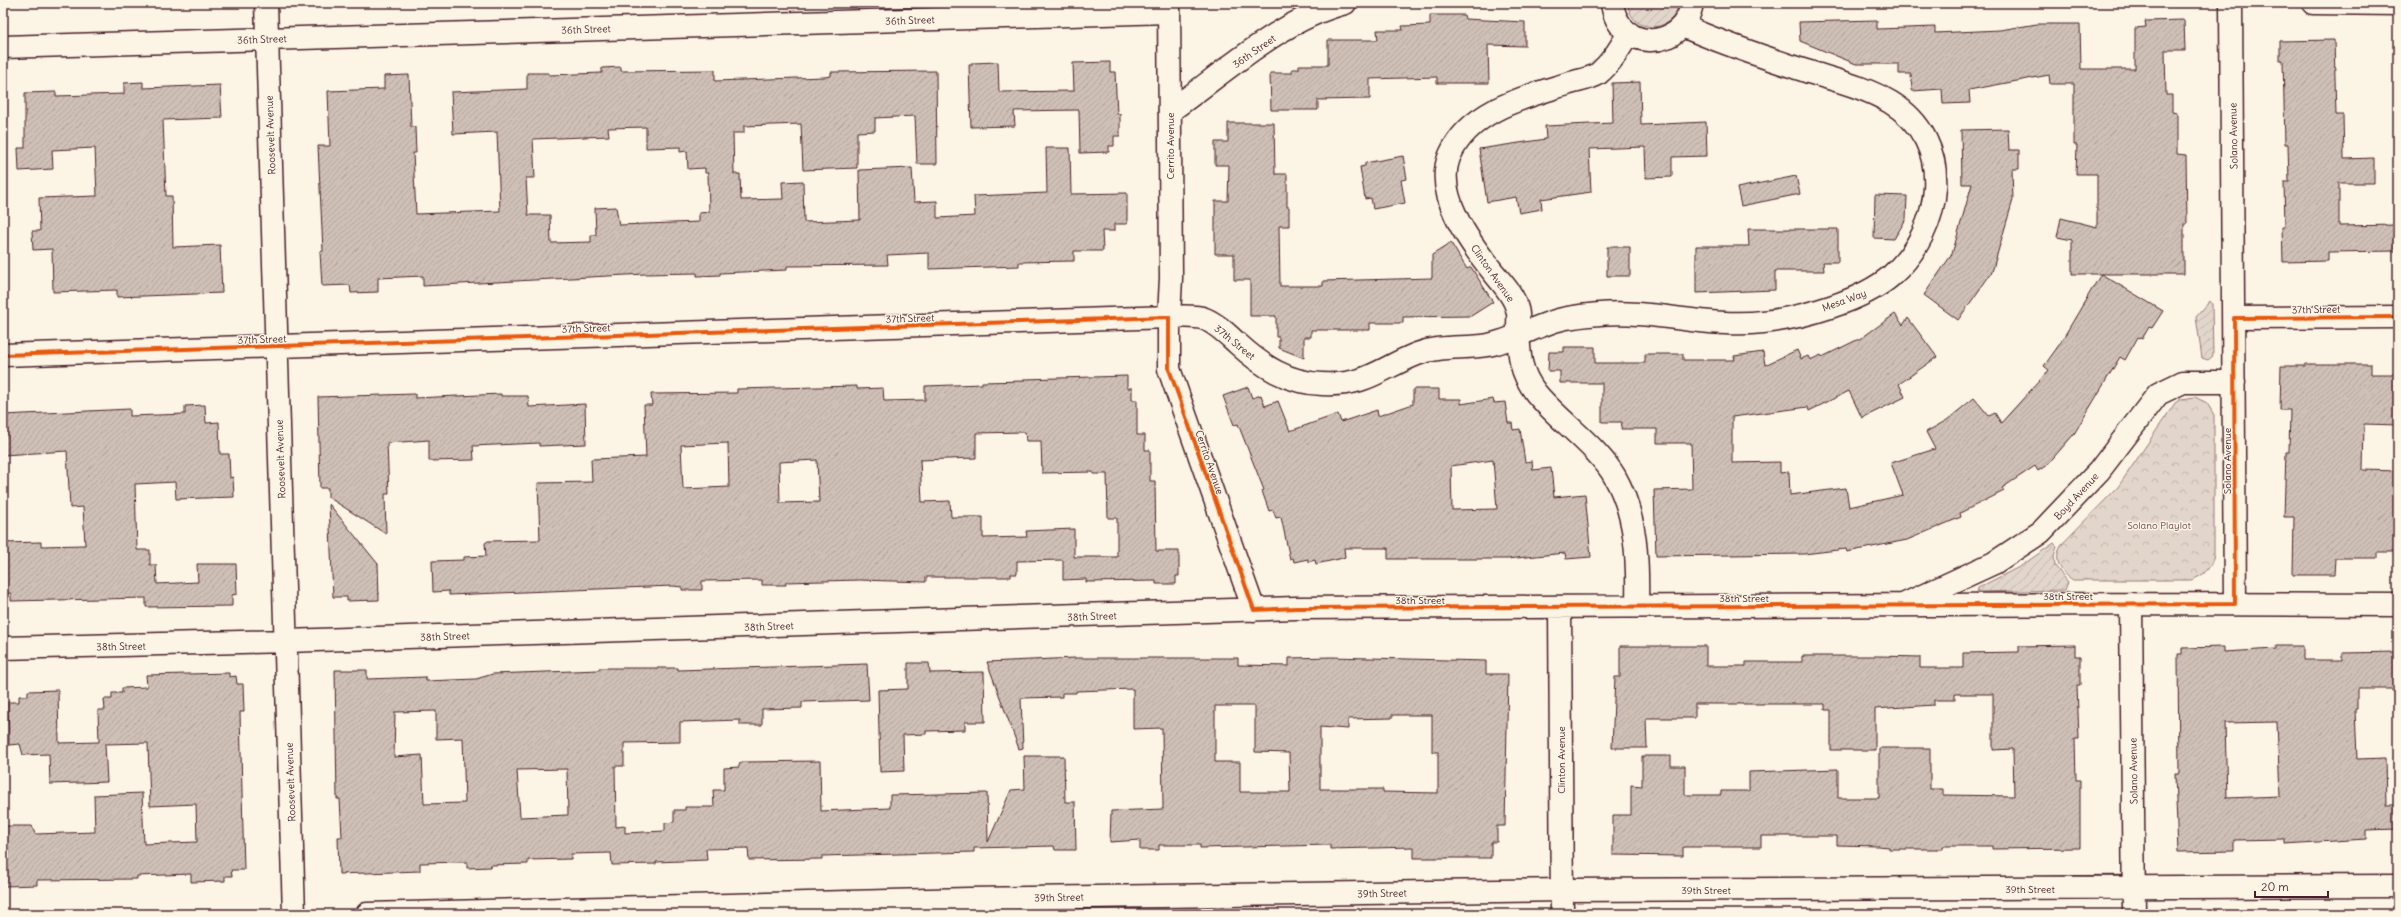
<svg xmlns="http://www.w3.org/2000/svg" width="2401" height="917" font-family="Delius,sans-serif">
	<defs>
		<pattern id="forest-crowns" width="20" height="18" patternUnits="userSpaceOnUse"><rect width="20" height="18" fill="#e2d5ca"/><path d="M2 6a3 3 0 1 1 6 0M12 15a3 3 0 1 1 6 0" fill="none" stroke="#c3b6ae"/></pattern>
		<pattern id="garden-furrows" width="10" height="10" patternUnits="userSpaceOnUse"><rect width="10" height="10" fill="#e2d5ca"/><path d="M-1 1l2-2M0 10L10 0M9 11l2-2" fill="none" stroke="#c3b6ae"/></pattern>
		<pattern id="building-hatch" width="6" height="6" patternUnits="userSpaceOnUse"><rect width="6" height="6" fill="#cfc0b7"/><path d="M-1 1l2-2M0 6l6-6M5 7l2-2" fill="none" stroke="#b3a59e"/></pattern>
	</defs>
	<rect width="100%" height="100%" fill="#fcf5e5"/>
	<filter id="ink" filterUnits="userSpaceOnUse"><feTurbulence type="fractalNoise" baseFrequency=".025" numOctaves="2"/><feDisplacementMap in="SourceGraphic" scale="8" xChannelSelector="R" yChannelSelector="G"/><feConvolveMatrix kernelMatrix="1 2 1 2 8 2 1 2 1" color-interpolation-filters="sRGB"/></filter>
	<g filter="url(#ink)">
		<path fill="url(#forest-crowns)" stroke="#967a7a" d="M 2195,397 L 2207,403 L 2214,415 L 2214,554 C 2211,569 2205,575 2191,580 L 2073,580 C 2060,572 2053,560 2061,545 L 2118,487 L 2175,403 L 2181,399 Z"/>
		<path fill="url(#garden-furrows)" stroke="#967a7a" d="M 1628,3 L 1678,3 C 1676,34 1629,35 1628,3 Z
			M 2210,301 L 2212,304 L 2213,356 L 2208,360 L 2202,358 L 2196,317 Z
			M 2054,543 L 2057,546 L 2054,556 L 2055,566 L 2068,582 L 2065,590 L 1977,592 L 1978,588 L 2021,566 Z"/>
		<path fill="url(#building-hatch)" stroke="#4a1f2b" fill-rule="evenodd" d="M 1430,15 L 1464,15 L 1465,19 L 1525,22 L 1525,46 L 1488,45 L 1489,83 L 1437,83 L 1437,77 L 1370,79 L 1370,99 L 1318,100 L 1318,110 L 1271,110 L 1270,73 L 1292,73 L 1292,69 L 1299,69 L 1299,65 L 1328,65 L 1328,40 L 1378,40 L 1377,30 L 1403,30 L 1402,26 L 1430,25 Z
			M 1877,20 L 1877,29 L 1935,27 L 1935,33 L 2000,30 L 2037,24 L 2080,24 L 2081,69 L 2135,69 L 2135,28 L 2146,27 L 2145,21 L 2184,20 L 2185,50 L 2165,50 L 2166,95 L 2172,95 L 2172,112 L 2177,113 L 2177,154 L 2186,155 L 2187,224 L 2184,224 L 2184,274 L 2072,274 L 2072,240 L 2057,237 L 2061,218 L 2097,227 L 2097,174 L 2076,174 L 2077,145 L 2074,145 L 2074,84 L 2050,84 L 2049,75 L 1969,90 L 1970,103 L 1943,104 L 1942,89 L 1912,91 L 1911,74 L 1899,74 L 1899,64 L 1856,64 L 1800,41 L 1799,22 Z
			M 2334,40 L 2336,115 L 2343,115 L 2344,159 L 2374,158 L 2374,183 L 2339,183 L 2339,226 L 2398,225 L 2398,251 L 2328,252 L 2328,261 L 2283,262 L 2282,227 L 2285,227 L 2284,182 L 2289,182 L 2288,144 L 2285,144 L 2283,60 L 2280,60 L 2280,41 Z
			M 998,62 L 999,92 L 1074,91 L 1073,63 L 1110,62 L 1110,72 L 1115,72 L 1117,114 L 1120,114 L 1120,136 L 1114,136 L 1114,146 L 1109,146 L 1109,152 L 1080,153 L 1079,110 L 1014,111 L 1015,126 L 971,127 L 969,65 L 972,65 L 972,63 Z
			M 621,67 L 621,71 L 715,70 L 715,81 L 824,77 L 831,76 L 831,72 L 936,71 L 937,164 L 917,164 L 915,116 L 875,118 L 875,131 L 857,132 L 857,168 L 803,170 L 801,124 L 744,126 L 744,133 L 733,133 L 734,174 L 740,174 L 741,200 L 783,199 L 782,182 L 803,181 L 804,222 L 860,220 L 859,170 L 912,168 L 914,202 L 937,201 L 937,218 L 975,216 L 974,196 L 1047,193 L 1046,148 L 1070,148 L 1071,194 L 1127,193 L 1127,224 L 1114,224 L 1114,231 L 1102,231 L 1103,251 L 1074,251 L 1074,261 L 1019,262 L 1019,266 L 929,269 L 929,253 L 887,255 L 888,265 L 787,266 L 787,270 L 720,273 L 720,275 L 697,276 L 697,273 L 645,274 L 423,286 L 423,276 L 378,278 L 378,292 L 351,293 L 350,285 L 322,286 L 320,252 L 323,251 L 318,146 L 330,146 L 328,91 L 384,89 L 384,76 L 409,75 L 411,127 L 415,127 L 416,153 L 413,153 L 416,214 L 500,211 L 497,132 L 453,134 L 451,92 L 527,89 L 527,73 L 549,73 L 549,75 L 602,73 L 602,68 ZM 646,127 L 646,148 L 680,147 L 680,152 L 687,151 L 688,169 L 705,168 L 705,173 L 708,173 L 709,212 L 699,213 L 699,222 L 619,225 L 616,207 L 595,208 L 596,235 L 591,235 L 591,242 L 551,243 L 550,215 L 528,215 L 526,178 L 535,178 L 533,139 L 609,136 L 608,128 Z
			M 143,82 L 143,88 L 220,85 L 222,118 L 163,120 L 166,196 L 172,196 L 173,247 L 220,245 L 222,293 L 117,297 L 117,290 L 53,292 L 52,249 L 33,250 L 32,231 L 40,231 L 39,198 L 97,196 L 95,148 L 52,150 L 53,169 L 19,171 L 18,148 L 25,148 L 25,93 L 56,92 L 56,96 L 124,94 L 124,83 Z
			M 1640,82 L 1641,125 L 1706,122 L 1707,156 L 1672,157 L 1672,177 L 1646,178 L 1645,147 L 1589,149 L 1591,192 L 1541,199 L 1542,209 L 1519,213 L 1516,197 L 1487,202 L 1479,149 L 1546,139 L 1545,126 L 1613,123 L 1612,83 Z
			M 1228,123 L 1274,123 L 1275,174 L 1287,174 L 1287,207 L 1289,207 L 1289,226 L 1279,226 L 1280,286 L 1323,286 L 1323,281 L 1432,278 L 1432,255 L 1451,243 L 1467,269 L 1471,267 L 1493,302 L 1471,316 L 1403,317 L 1403,323 L 1370,323 L 1370,330 L 1311,330 L 1311,337 L 1304,337 L 1304,358 L 1279,348 L 1279,337 L 1276,337 L 1276,316 L 1250,316 L 1250,280 L 1234,280 L 1234,254 L 1215,254 L 1215,201 L 1228,201 L 1229,165 L 1215,165 L 1215,142 L 1228,142 Z
			M 2008,129 L 2009,150 L 2019,150 L 2019,169 L 2012,169 L 2013,200 L 1992,272 L 1958,320 L 1924,295 L 1952,254 L 1972,184 L 1962,184 L 1961,130 Z
			M 1403,156 L 1407,179 L 1401,180 L 1405,203 L 1373,209 L 1371,198 L 1365,199 L 1360,167 L 1365,166 L 1365,163 Z
			M 1796,176 L 1800,194 L 1741,206 L 1737,188 Z
			M 1875,195 L 1907,196 L 1906,219 L 1894,239 L 1874,238 Z
			M 1748,229 L 1838,229 L 1838,262 L 1823,262 L 1824,271 L 1775,271 L 1775,290 L 1696,293 L 1696,246 L 1749,246 Z
			M 1607,247 L 1630,247 L 1630,276 L 1607,276 Z
			M 2101,274 L 2163,311 L 2152,328 L 2149,327 L 2142,339 L 2138,337 L 2125,360 L 2120,357 L 2074,434 L 2047,465 L 2038,471 L 2035,466 L 2002,488 L 2004,491 L 1960,513 L 1961,517 L 1907,540 L 1847,552 L 1846,549 L 1804,554 L 1656,556 L 1654,490 L 1692,489 L 1691,443 L 1657,443 L 1657,429 L 1621,429 L 1622,422 L 1602,422 L 1602,383 L 1560,383 L 1560,371 L 1548,371 L 1549,352 L 1564,352 L 1564,347 L 1595,347 L 1595,363 L 1645,363 L 1645,354 L 1683,354 L 1683,360 L 1735,360 L 1734,356 L 1763,352 L 1765,365 L 1797,350 L 1801,359 L 1808,356 L 1810,360 L 1821,355 L 1822,357 L 1863,337 L 1895,314 L 1903,325 L 1908,318 L 1937,357 L 1899,384 L 1905,397 L 1862,418 L 1849,391 L 1809,411 L 1808,407 L 1732,417 L 1732,463 L 1780,462 L 1780,473 L 1789,472 L 1790,495 L 1846,488 L 1849,507 L 1903,495 L 1891,463 L 1935,449 L 1926,432 L 1947,420 L 1974,398 L 1989,416 L 1995,413 L 2001,423 L 2049,370 L 2044,366 L 2059,345 Z
			M 2306,364 L 2371,364 L 2371,374 L 2398,374 L 2398,425 L 2364,424 L 2363,470 L 2398,471 L 2398,552 L 2377,552 L 2377,558 L 2335,558 L 2334,575 L 2293,575 L 2294,517 L 2284,517 L 2286,452 L 2289,452 L 2290,410 L 2280,410 L 2281,366 L 2305,366 Z
			M 1127,376 L 1127,388 L 1132,388 L 1132,400 L 1137,400 L 1137,435 L 1145,435 L 1145,450 L 1150,450 L 1150,481 L 1155,481 L 1156,551 L 1179,551 L 1179,576 L 1176,576 L 1176,584 L 1156,584 L 1156,581 L 1086,582 L 1086,579 L 1063,580 L 1063,560 L 1017,561 L 1017,574 L 1011,574 L 1011,577 L 926,577 L 926,582 L 859,580 L 786,582 L 786,585 L 762,585 L 762,580 L 702,581 L 702,590 L 682,590 L 682,587 L 673,586 L 449,595 L 449,591 L 433,592 L 432,561 L 464,560 L 464,557 L 486,556 L 485,543 L 488,541 L 540,540 L 538,483 L 592,482 L 591,459 L 646,457 L 644,405 L 652,405 L 651,394 L 737,393 L 737,389 L 857,386 L 857,389 L 883,388 L 884,401 L 925,400 L 925,386 L 982,384 L 982,382 L 1024,381 L 1024,379 ZM 1025,432 L 1026,441 L 1041,441 L 1042,473 L 1093,472 L 1093,474 L 1107,474 L 1108,518 L 1117,518 L 1117,557 L 1074,557 L 1074,529 L 1026,531 L 1027,537 L 983,538 L 983,517 L 951,517 L 950,501 L 922,502 L 920,460 L 976,458 L 976,433 ZM 728,443 L 729,487 L 683,489 L 681,445 ZM 817,460 L 819,502 L 780,503 L 779,462 Z
			M 1248,387 L 1252,398 L 1261,395 L 1265,406 L 1278,401 L 1290,431 L 1338,414 L 1341,422 L 1377,410 L 1378,416 L 1413,404 L 1413,389 L 1439,389 L 1439,399 L 1461,399 L 1461,404 L 1493,399 L 1494,403 L 1505,402 L 1508,423 L 1512,423 L 1513,430 L 1520,429 L 1525,462 L 1532,461 L 1533,470 L 1551,468 L 1554,497 L 1585,494 L 1591,557 L 1566,559 L 1565,553 L 1507,559 L 1388,559 L 1388,548 L 1344,548 L 1345,557 L 1339,559 L 1316,564 L 1315,560 L 1308,562 L 1308,559 L 1294,562 L 1293,558 L 1290,559 L 1281,517 L 1276,518 L 1273,510 L 1269,511 L 1262,491 L 1264,490 L 1238,424 L 1234,425 L 1223,396 ZM 1493,460 L 1497,509 L 1452,510 L 1451,466 Z
			M 415,394 L 415,398 L 501,394 L 501,396 L 528,396 L 529,407 L 585,404 L 586,444 L 539,446 L 539,443 L 473,446 L 474,460 L 429,461 L 429,440 L 387,443 L 389,494 L 385,494 L 386,534 L 328,497 L 328,488 L 320,488 L 318,397 Z
			M 205,405 L 206,423 L 219,422 L 220,454 L 229,454 L 230,478 L 233,477 L 234,497 L 176,499 L 175,482 L 135,484 L 137,550 L 150,550 L 150,565 L 156,565 L 157,584 L 198,582 L 197,564 L 236,564 L 237,594 L 232,595 L 232,606 L 146,607 L 146,598 L 11,601 L 11,593 L 3,594 L 3,543 L 41,542 L 41,546 L 85,545 L 83,507 L 70,508 L 67,451 L 3,455 L 3,415 L 130,409 L 130,416 L 185,414 L 185,406 Z
			M 329,504 L 378,564 L 379,600 L 347,601 L 347,597 L 333,597 Z
			M 2075,645 L 2075,656 L 2080,656 L 2080,685 L 2077,685 L 2079,739 L 2075,739 L 2076,780 L 2080,780 L 2080,848 L 1992,849 L 1992,846 L 1943,846 L 1943,849 L 1889,849 L 1889,847 L 1878,846 L 1837,845 L 1837,836 L 1761,836 L 1761,847 L 1683,847 L 1683,856 L 1613,855 L 1613,815 L 1631,815 L 1631,785 L 1642,786 L 1642,756 L 1671,756 L 1671,766 L 1685,766 L 1685,795 L 1721,795 L 1721,791 L 1749,791 L 1749,772 L 1838,769 L 1838,798 L 1879,798 L 1879,748 L 1930,748 L 1930,789 L 1943,789 L 1943,795 L 2014,796 L 2013,749 L 1993,750 L 1993,694 L 1955,694 L 1955,700 L 1934,700 L 1934,705 L 1875,709 L 1875,750 L 1831,750 L 1831,710 L 1825,710 L 1825,704 L 1695,704 L 1695,718 L 1646,718 L 1647,748 L 1612,748 L 1615,677 L 1620,677 L 1620,646 L 1706,646 L 1706,666 L 1746,666 L 1746,662 L 1802,662 L 1802,656 L 1879,656 L 1920,657 L 1920,668 L 1963,668 L 1963,653 L 2019,652 L 2019,646 Z
			M 2276,646 L 2303,646 L 2303,660 L 2343,660 L 2343,653 L 2398,652 L 2398,689 L 2357,689 L 2357,709 L 2355,709 L 2357,759 L 2385,758 L 2386,805 L 2398,805 L 2398,829 L 2366,830 L 2366,839 L 2285,844 L 2285,839 L 2234,840 L 2234,851 L 2178,852 L 2175,774 L 2179,774 L 2178,654 L 2182,654 L 2182,648 L 2224,647 L 2224,652 L 2276,649 ZM 2277,722 L 2280,796 L 2227,798 L 2225,723 Z
			M 1331,657 L 1486,661 L 1486,674 L 1508,674 L 1505,826 L 1497,826 L 1497,842 L 1491,842 L 1491,858 L 1414,858 L 1414,847 L 1330,849 L 1330,845 L 1200,848 L 1200,845 L 1159,845 L 1159,850 L 1140,850 L 1140,840 L 1110,842 L 1111,811 L 1163,809 L 1162,728 L 1133,729 L 1133,689 L 1076,691 L 1076,693 L 1062,693 L 1062,697 L 1021,698 L 1023,748 L 1019,749 L 987,662 L 1075,658 L 1238,658 L 1238,665 L 1289,666 L 1289,658 ZM 1215,706 L 1255,706 L 1255,752 L 1289,753 L 1290,792 L 1240,792 L 1240,762 L 1215,762 ZM 1392,715 L 1432,715 L 1432,752 L 1438,752 L 1438,793 L 1383,792 L 1383,789 L 1320,789 L 1320,727 L 1348,729 L 1348,719 L 1392,718 Z
			M 908,663 L 929,663 L 930,673 L 984,672 L 985,722 L 965,722 L 965,730 L 926,731 L 926,734 L 903,735 L 904,771 L 880,772 L 878,690 L 908,689 Z
			M 867,664 L 869,700 L 802,702 L 802,708 L 762,709 L 762,725 L 740,725 L 740,720 L 680,722 L 680,742 L 624,743 L 624,766 L 615,766 L 616,827 L 625,826 L 625,833 L 665,831 L 665,823 L 674,822 L 674,810 L 685,810 L 685,807 L 714,807 L 713,790 L 724,790 L 724,768 L 739,767 L 739,764 L 744,762 L 820,761 L 821,811 L 890,808 L 890,795 L 987,793 L 988,842 L 1011,790 L 1025,789 L 1024,756 L 1064,756 L 1065,802 L 1075,802 L 1076,850 L 1055,850 L 1054,846 L 974,848 L 974,852 L 822,856 L 822,859 L 749,860 L 748,848 L 706,849 L 707,860 L 656,862 L 656,864 L 612,865 L 611,853 L 571,854 L 571,859 L 528,860 L 528,864 L 490,865 L 490,867 L 467,868 L 467,862 L 420,863 L 420,871 L 339,874 L 338,837 L 342,837 L 340,799 L 337,799 L 335,670 L 367,670 L 367,679 L 426,677 L 426,681 L 476,679 L 493,674 L 599,670 L 599,668 L 678,668 L 678,670 ZM 436,711 L 436,739 L 463,738 L 465,803 L 424,804 L 422,755 L 394,757 L 395,712 ZM 567,769 L 568,815 L 520,817 L 517,770 Z
			M 229,673 L 229,677 L 236,676 L 237,684 L 243,684 L 244,712 L 240,712 L 244,870 L 231,870 L 232,876 L 225,876 L 225,881 L 191,882 L 191,874 L 137,876 L 137,879 L 37,880 L 37,885 L 5,886 L 4,826 L 32,826 L 35,834 L 95,832 L 94,795 L 142,793 L 144,844 L 197,842 L 196,804 L 150,806 L 148,743 L 105,744 L 107,782 L 50,784 L 49,754 L 23,755 L 20,744 L 9,745 L 8,702 L 19,702 L 19,696 L 28,696 L 28,691 L 58,690 L 59,743 L 99,742 L 98,710 L 105,710 L 104,699 L 112,699 L 112,693 L 122,693 L 122,688 L 147,687 L 146,675 Z"/>
		<g fill="none" stroke-linecap="round" stroke-linejoin="round">
			<g stroke="#4a1f2b" stroke-width="25">
				<path id="minor" d="M 266,3 L 294,914
					M 1612,3 C 1618,53 1684,52 1692,3
					M 2231,3 L 2235,604
					M 2313,3 L 2398,4
					M 1629,33 C 1620,48 1612,62 1598,74 C 1590,79 1576,81 1567,84 C 1525,97 1470,110 1450,155 C 1433,194 1470,243 1493,272 C 1501,282 1514,295 1517,309 C 1519,314 1518,321 1518,327 C 1519,354 1519,371 1536,393 C 1558,420 1598,447 1615,477 C 1637,516 1638,562 1637,606
					M 3,47 L 1169,12
					M 1170,111 C 1223,74 1281,19 1345,3
					M 2234,318 L 2398,317
					M 1905,604 L 1994,563 L 2041,532 L 2099,471 L 2158,394 L 2183,382 L 2234,382
					M 2131,604 L 2134,914
					M 1560,607 L 1562,914
					M 1254,610 L 1169,369 L 1169,317 C 1179,317 1195,315 1205,319 C 1217,324 1228,335 1238,344 C 1262,366 1288,383 1322,384 C 1367,386 1379,369 1417,354 C 1441,345 1463,349 1488,345 C 1515,340 1542,322 1567,318 C 1590,314 1615,312 1638,314 C 1680,317 1721,327 1763,322 C 1802,318 1862,301 1891,276 C 1943,230 1957,142 1890,102 C 1865,87 1834,80 1806,71 C 1764,57 1723,44 1683,26
					M 3,648 L 286,641 L 1296,608 L 2131,604 L 2398,605
					M 367,914 L 969,899 L 1561,890 L 2398,886"/>
			</g>
			<g stroke="#4a1f2b" stroke-width="25">
				<path id="tertiary" d="M 3,355 L 1169,317 L 1171,278 L 1169,3"/>
			</g>
			<use href="#minor" stroke="#fcf5e5" stroke-width="22"/>
			<use href="#tertiary" stroke="#fcf5e5" stroke-width="22"/>
			<g stroke="#fcf5e5" stroke-width="6">
				<path id="cycleway" d="M 3,355 L 1169,317 L 1169,369 L 1254,610 L 1296,608 L 2235,604 L 2234,318 L 2398,317"/>
			</g>
			<use href="#cycleway" stroke="#e8590c" stroke-width="4"/>
		</g>
	</g>
	<g text-anchor="middle" stroke-width="3" stroke-linejoin="round" paint-order="stroke">
		<g font-size="10" fill="#4a1f2b" stroke="#fcf5e5">
			<text transform="translate(910 20) rotate(-2)" y="4">36th Street</text>
			<text transform="translate(586 29) rotate(-2)" y="4">36th Street</text>
			<text transform="translate(262 39) rotate(-2)" y="4">36th Street</text>
			<text transform="translate(1254 51) rotate(-35)" y="4">36th Street</text>
			<text transform="translate(270 135) rotate(-92)" y="4">Roosevelt Avenue</text>
			<text transform="translate(2233 136) rotate(-91)" y="4">Solano Avenue</text>
			<text transform="translate(1170 146) rotate(-90)" y="4">Cerrito Avenue</text>
			<text transform="translate(1493 273) rotate(55)" y="4">Clinton Avenue</text>
			<text transform="translate(1844 300) rotate(-20)" y="4">Mesa Way</text>
			<text transform="translate(2316 309) rotate(-1)" y="4">37th Street</text>
			<text transform="translate(910 318) rotate(-2)" y="4">37th Street</text>
			<text transform="translate(586 328) rotate(-2)" y="4">37th Street</text>
			<text transform="translate(262 339) rotate(-2)" y="4">37th Street</text>
			<text transform="translate(1235 342) rotate(39)" y="4">37th Street</text>
			<text transform="translate(280 459) rotate(-92)" y="4">Roosevelt Avenue</text>
			<text transform="translate(2227 461) rotate(-90)" y="4">Solano Avenue</text>
			<text transform="translate(1210 462) rotate(71)" y="4">Cerrito Avenue</text>
			<text transform="translate(2076 496) rotate(-47)" y="4">Boyd Avenue</text>
			<text x="2068" y="600">38th Street</text>
			<text x="1744" y="602">38th Street</text>
			<text x="1420" y="604">38th Street</text>
			<text transform="translate(1092 616) rotate(-2)" y="4">38th Street</text>
			<text transform="translate(769 626) rotate(-2)" y="4">38th Street</text>
			<text transform="translate(445 636) rotate(-2)" y="4">38th Street</text>
			<text transform="translate(121 646) rotate(-1)" y="4">38th Street</text>
			<text transform="translate(1561 760) rotate(-90)" y="4">Clinton Avenue</text>
			<text transform="translate(2133 771) rotate(-91)" y="4">Solano Avenue</text>
			<text transform="translate(290 782) rotate(-92)" y="4">Roosevelt Avenue</text>
			<text x="2030" y="893">39th Street</text>
			<text x="1706" y="894">39th Street</text>
			<text transform="translate(1382 893) rotate(-1)" y="4">39th Street</text>
			<text transform="translate(1059 897) rotate(-1)" y="4">39th Street</text>
		</g>
		<g font-size="10" fill="#704c53" stroke="#fcf5e5">
			<text x="2159" y="529">Solano Playlot</text>
		</g>
	</g>
	<rect width="2401" height="917" fill="none" stroke="#fcf5e5" stroke-width="16"/>
	<rect x="8" y="8" width="2385" height="901" fill="none" stroke="#4a1f2b" stroke-width="1.5" filter="url(#ink)"/>
	<path d="M2255 891v6h73v-6" fill="none" stroke="#4a1f2b" stroke-width="2"/>
	<text x="2261" y="891" font-size="12" fill="#4a1f2b" stroke="#fcf5e5" stroke-width="3" paint-order="stroke">20 m</text>
</svg>
